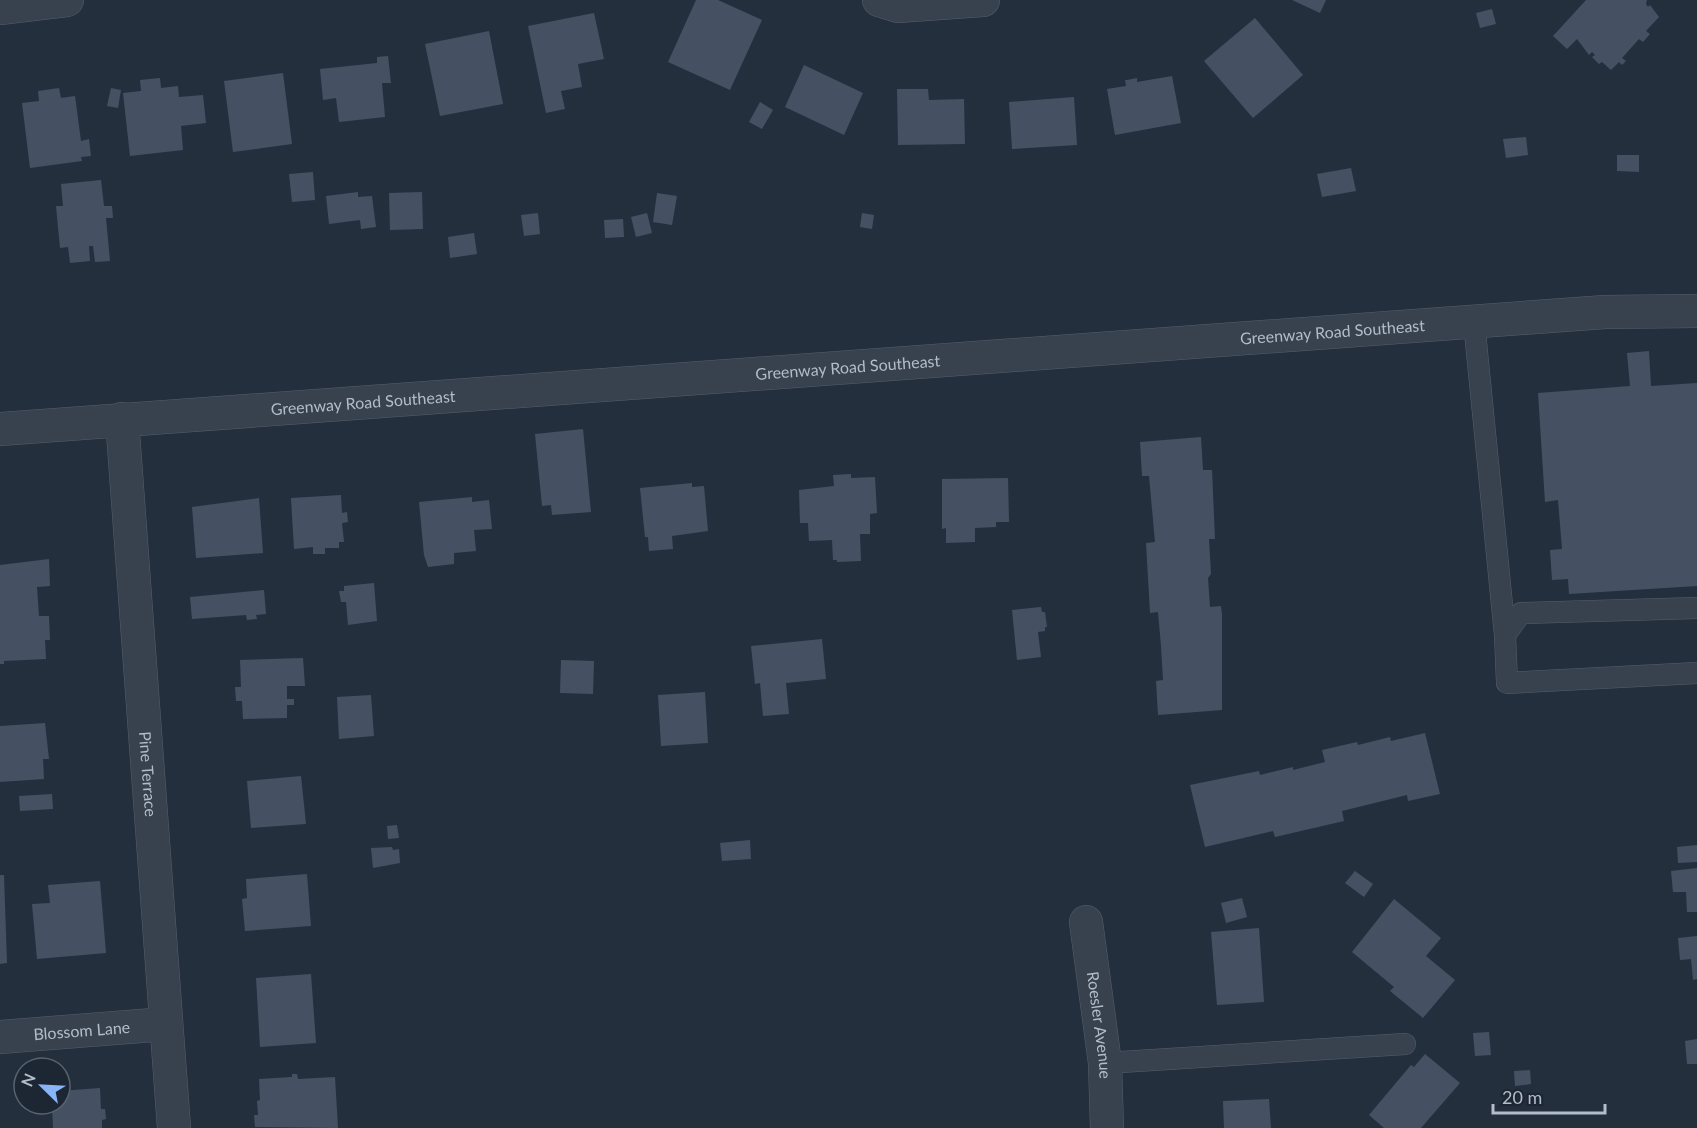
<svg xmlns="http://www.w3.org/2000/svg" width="1697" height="1128" font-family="Lato,sans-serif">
	<rect width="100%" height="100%" fill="#242f3e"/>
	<path fill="#455162" d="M 696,0 L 718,0 L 762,20 L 730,90 L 668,62 Z
		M 1292,0 L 1326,0 L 1320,13 Z
		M 1586,0 L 1647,0 L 1646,4 L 1648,7 L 1650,5 L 1659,17 L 1646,31 L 1650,34 L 1643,42 L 1639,39 L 1622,58 L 1626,61 L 1622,65 L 1619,62 L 1611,70 L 1602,62 L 1599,64 L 1592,57 L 1595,55 L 1592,52 L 1589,55 L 1577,39 L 1567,49 L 1553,36 Z
		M 1492,9 L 1496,24 L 1480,28 L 1476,13 Z
		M 594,13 L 604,59 L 578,64 L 582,87 L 561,91 L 565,109 L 546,113 L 528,26 Z
		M 1255,18 L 1303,75 L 1253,118 L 1204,61 Z
		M 489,31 L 503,104 L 440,116 L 425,44 Z
		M 388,56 L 391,83 L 382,83 L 385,117 L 339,122 L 336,98 L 323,100 L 320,69 L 377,63 L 377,57 Z
		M 804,65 L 863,93 L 844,135 L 785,107 Z
		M 283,73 L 292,144 L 233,152 L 224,81 Z
		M 1172,76 L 1181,123 L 1115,135 L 1107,89 L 1126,86 L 1125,80 L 1127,80 L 1137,78 L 1137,82 Z
		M 160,78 L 161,88 L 178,86 L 179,97 L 203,95 L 206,123 L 181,126 L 183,150 L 130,156 L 123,93 L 141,91 L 140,80 Z
		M 59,88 L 61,98 L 75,96 L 81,141 L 89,139 L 91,156 L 81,157 L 82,161 L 30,168 L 22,103 L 39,101 L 38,91 Z
		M 111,88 L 121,90 L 118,108 L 107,106 Z
		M 897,89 L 928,89 L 929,100 L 964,99 L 965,144 L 898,145 Z
		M 1074,97 L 1077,145 L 1012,149 L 1009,102 Z
		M 760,102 L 773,110 L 762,129 L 749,122 Z
		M 1526,137 L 1528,155 L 1506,158 L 1503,139 Z
		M 1617,155 L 1639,155 L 1639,172 L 1617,171 Z
		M 1351,168 L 1356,191 L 1322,197 L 1317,174 Z
		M 313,172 L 315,200 L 292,202 L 289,174 Z
		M 101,180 L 104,206 L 112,206 L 113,218 L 106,218 L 110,261 L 95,262 L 93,246 L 89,246 L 90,261 L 70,263 L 68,247 L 60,248 L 56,206 L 63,206 L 61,184 Z
		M 358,192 L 358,197 L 372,196 L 376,227 L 361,229 L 360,220 L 329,224 L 326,196 Z
		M 422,192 L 423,229 L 390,230 L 389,193 Z
		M 657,193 L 677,196 L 672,225 L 653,222 Z
		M 538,213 L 540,234 L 524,236 L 521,215 Z
		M 647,213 L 652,233 L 636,237 L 631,217 Z
		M 862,213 L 874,215 L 872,229 L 860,227 Z
		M 623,219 L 624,237 L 605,238 L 604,220 Z
		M 474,233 L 477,254 L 450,258 L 448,237 Z
		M 1649,351 L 1651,386 L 1697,383 L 1697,586 L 1569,594 L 1568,579 L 1552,580 L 1550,550 L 1562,549 L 1558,500 L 1545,502 L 1538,393 L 1630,386 L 1627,353 Z
		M 583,429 L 591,512 L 552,515 L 551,505 L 542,506 L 535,434 Z
		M 1201,437 L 1203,470 L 1212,470 L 1215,539 L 1209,539 L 1211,574 L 1208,578 L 1210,607 L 1221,606 L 1222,614 L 1222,710 L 1158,715 L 1156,681 L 1163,680 L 1161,646 L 1158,612 L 1150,613 L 1146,543 L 1155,542 L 1149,476 L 1142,476 L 1140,442 Z
		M 851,474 L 851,478 L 875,477 L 877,513 L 870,514 L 870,534 L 860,534 L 861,561 L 837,562 L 837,560 L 833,560 L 832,540 L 809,541 L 808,523 L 800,523 L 799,490 L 834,486 L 833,475 Z
		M 1008,478 L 1009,522 L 996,522 L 996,527 L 975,528 L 975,542 L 946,543 L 946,528 L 942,529 L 942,479 Z
		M 692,483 L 692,487 L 704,486 L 708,531 L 672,536 L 673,549 L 649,551 L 648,537 L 645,537 L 640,488 Z
		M 341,495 L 342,513 L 347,512 L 348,522 L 342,523 L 344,542 L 339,542 L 339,548 L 325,548 L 325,554 L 313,554 L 313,547 L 294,549 L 291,498 Z
		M 472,497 L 472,502 L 489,500 L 492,529 L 474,530 L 476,551 L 454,553 L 454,564 L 428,567 L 424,555 L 419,502 Z
		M 259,498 L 263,553 L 196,558 L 192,507 Z
		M 49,559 L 50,586 L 37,587 L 39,616 L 49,616 L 50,640 L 45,640 L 46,659 L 4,661 L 4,664 L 0,664 L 0,565 Z
		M 374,583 L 377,621 L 348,625 L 346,602 L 341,602 L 339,591 L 344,591 L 344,586 Z
		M 264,590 L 266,614 L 256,615 L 257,619 L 247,620 L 246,615 L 192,619 L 190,597 Z
		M 1041,607 L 1042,612 L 1045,612 L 1047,627 L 1045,627 L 1045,631 L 1038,632 L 1041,657 L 1017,660 L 1012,610 Z
		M 822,639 L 826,679 L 786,683 L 789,714 L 763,716 L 760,683 L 755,684 L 751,646 Z
		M 303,658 L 305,686 L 287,686 L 287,699 L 294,699 L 294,705 L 287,705 L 287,718 L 243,719 L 242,701 L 236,701 L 235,687 L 241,687 L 240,660 Z
		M 561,660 L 594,661 L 593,694 L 560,693 Z
		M 705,692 L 708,743 L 661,746 L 658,695 Z
		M 371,695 L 374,736 L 339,739 L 337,697 Z
		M 45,723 L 49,759 L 43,759 L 44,779 L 0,782 L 0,726 Z
		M 1425,733 L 1440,794 L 1408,801 L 1407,795 L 1342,811 L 1344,821 L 1275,837 L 1273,831 L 1205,847 L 1190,785 L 1259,771 L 1260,775 L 1293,767 L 1293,770 L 1325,762 L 1322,750 L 1357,742 L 1358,745 L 1390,737 L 1391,741 Z
		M 301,776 L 306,824 L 251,828 L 247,781 Z
		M 52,794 L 53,809 L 20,811 L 19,796 Z
		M 397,825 L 399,838 L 388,839 L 387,826 Z
		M 750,840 L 751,859 L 722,861 L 720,843 Z
		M 1697,845 L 1697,862 L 1678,863 L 1677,847 Z
		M 392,847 L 393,850 L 399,849 L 400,863 L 373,868 L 371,848 Z
		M 1697,868 L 1697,912 L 1687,912 L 1686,892 L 1673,892 L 1671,871 Z
		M 1355,871 L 1373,884 L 1364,897 L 1345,883 Z
		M 307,874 L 311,926 L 245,931 L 242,899 L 247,898 L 246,879 Z
		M 0,875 L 4,875 L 7,963 L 0,964 Z
		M 100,881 L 106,953 L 37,959 L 32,904 L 50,903 L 48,885 Z
		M 1242,898 L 1247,917 L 1226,923 L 1221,903 Z
		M 1394,899 L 1441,938 L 1426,956 L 1455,980 L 1423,1018 L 1390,991 L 1394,987 L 1352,952 Z
		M 1259,928 L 1264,1002 L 1217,1005 L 1211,932 Z
		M 1697,936 L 1697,979 L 1693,980 L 1691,959 L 1680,960 L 1678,938 Z
		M 311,974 L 316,1043 L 260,1047 L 256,978 Z
		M 1489,1032 L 1491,1055 L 1475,1056 L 1473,1033 Z
		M 1697,1039 L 1697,1064 L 1687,1064 L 1685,1041 Z
		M 1425,1054 L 1460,1083 L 1421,1128 L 1384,1128 L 1369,1115 L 1411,1065 L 1414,1067 Z
		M 1530,1070 L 1531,1084 L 1515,1086 L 1514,1071 Z
		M 292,1074 L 297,1074 L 298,1079 L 335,1077 L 338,1128 L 255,1127 L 254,1115 L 258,1115 L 257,1101 L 260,1100 L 259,1079 L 292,1077 Z
		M 100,1088 L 101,1109 L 105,1109 L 106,1119 L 102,1120 L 102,1128 L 53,1128 L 52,1104 L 60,1104 L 60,1091 Z
		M 1269,1099 L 1271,1128 L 1224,1128 L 1223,1101 Z"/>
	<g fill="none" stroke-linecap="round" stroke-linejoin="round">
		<g stroke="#565f6c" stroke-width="22">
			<path id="lane" d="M 1474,322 L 1505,635
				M 1697,608 L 1521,613 L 1505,635 L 1507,683 L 1697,673
				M 1105,1063 L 1405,1044"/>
		</g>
		<g stroke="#565f6c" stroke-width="34">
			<g id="street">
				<path d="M 879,0 L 898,6 L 983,0"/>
				<path d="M 0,8 L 67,0"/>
				<path id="s1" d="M 122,419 L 174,1128"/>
				<path id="s2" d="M 0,429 L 1605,312 L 1697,311"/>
				<path id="s3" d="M 1086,922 L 1105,1063 L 1107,1128"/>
				<path id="s4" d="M 0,1037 L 166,1024"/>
			</g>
		</g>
		<use href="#lane" stroke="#38414e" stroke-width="21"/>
		<use href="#street" stroke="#38414e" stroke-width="33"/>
	</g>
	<g text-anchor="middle" stroke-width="5" stroke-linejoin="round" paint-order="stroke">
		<g font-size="16" fill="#b4bcc9" stroke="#1d2633">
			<text dy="6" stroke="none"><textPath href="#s2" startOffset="1336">Greenway Road Southeast</textPath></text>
			<text dy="6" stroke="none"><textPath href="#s2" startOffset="850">Greenway Road Southeast</textPath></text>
			<text dy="6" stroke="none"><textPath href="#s2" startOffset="364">Greenway Road Southeast</textPath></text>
			<text dy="6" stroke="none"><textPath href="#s1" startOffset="356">Pine Terrace</textPath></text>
			<text dy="6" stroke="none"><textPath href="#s3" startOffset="104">Roesler Avenue</textPath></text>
			<text dy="6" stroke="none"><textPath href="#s4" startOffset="82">Blossom Lane</textPath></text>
		</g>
	</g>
	<g transform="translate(42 1086) rotate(294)"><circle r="28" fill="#1d2633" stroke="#59626f" stroke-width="1.5"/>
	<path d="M0-4.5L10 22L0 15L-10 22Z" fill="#8ab4f8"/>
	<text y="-9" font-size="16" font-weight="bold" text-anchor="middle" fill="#b4bcc9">N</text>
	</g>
	<path d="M1493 1104v9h112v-9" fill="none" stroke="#b4bcc9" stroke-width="3"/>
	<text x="1502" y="1104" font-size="18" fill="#b4bcc9" stroke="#1d2633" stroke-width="4.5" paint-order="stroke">20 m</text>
</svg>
